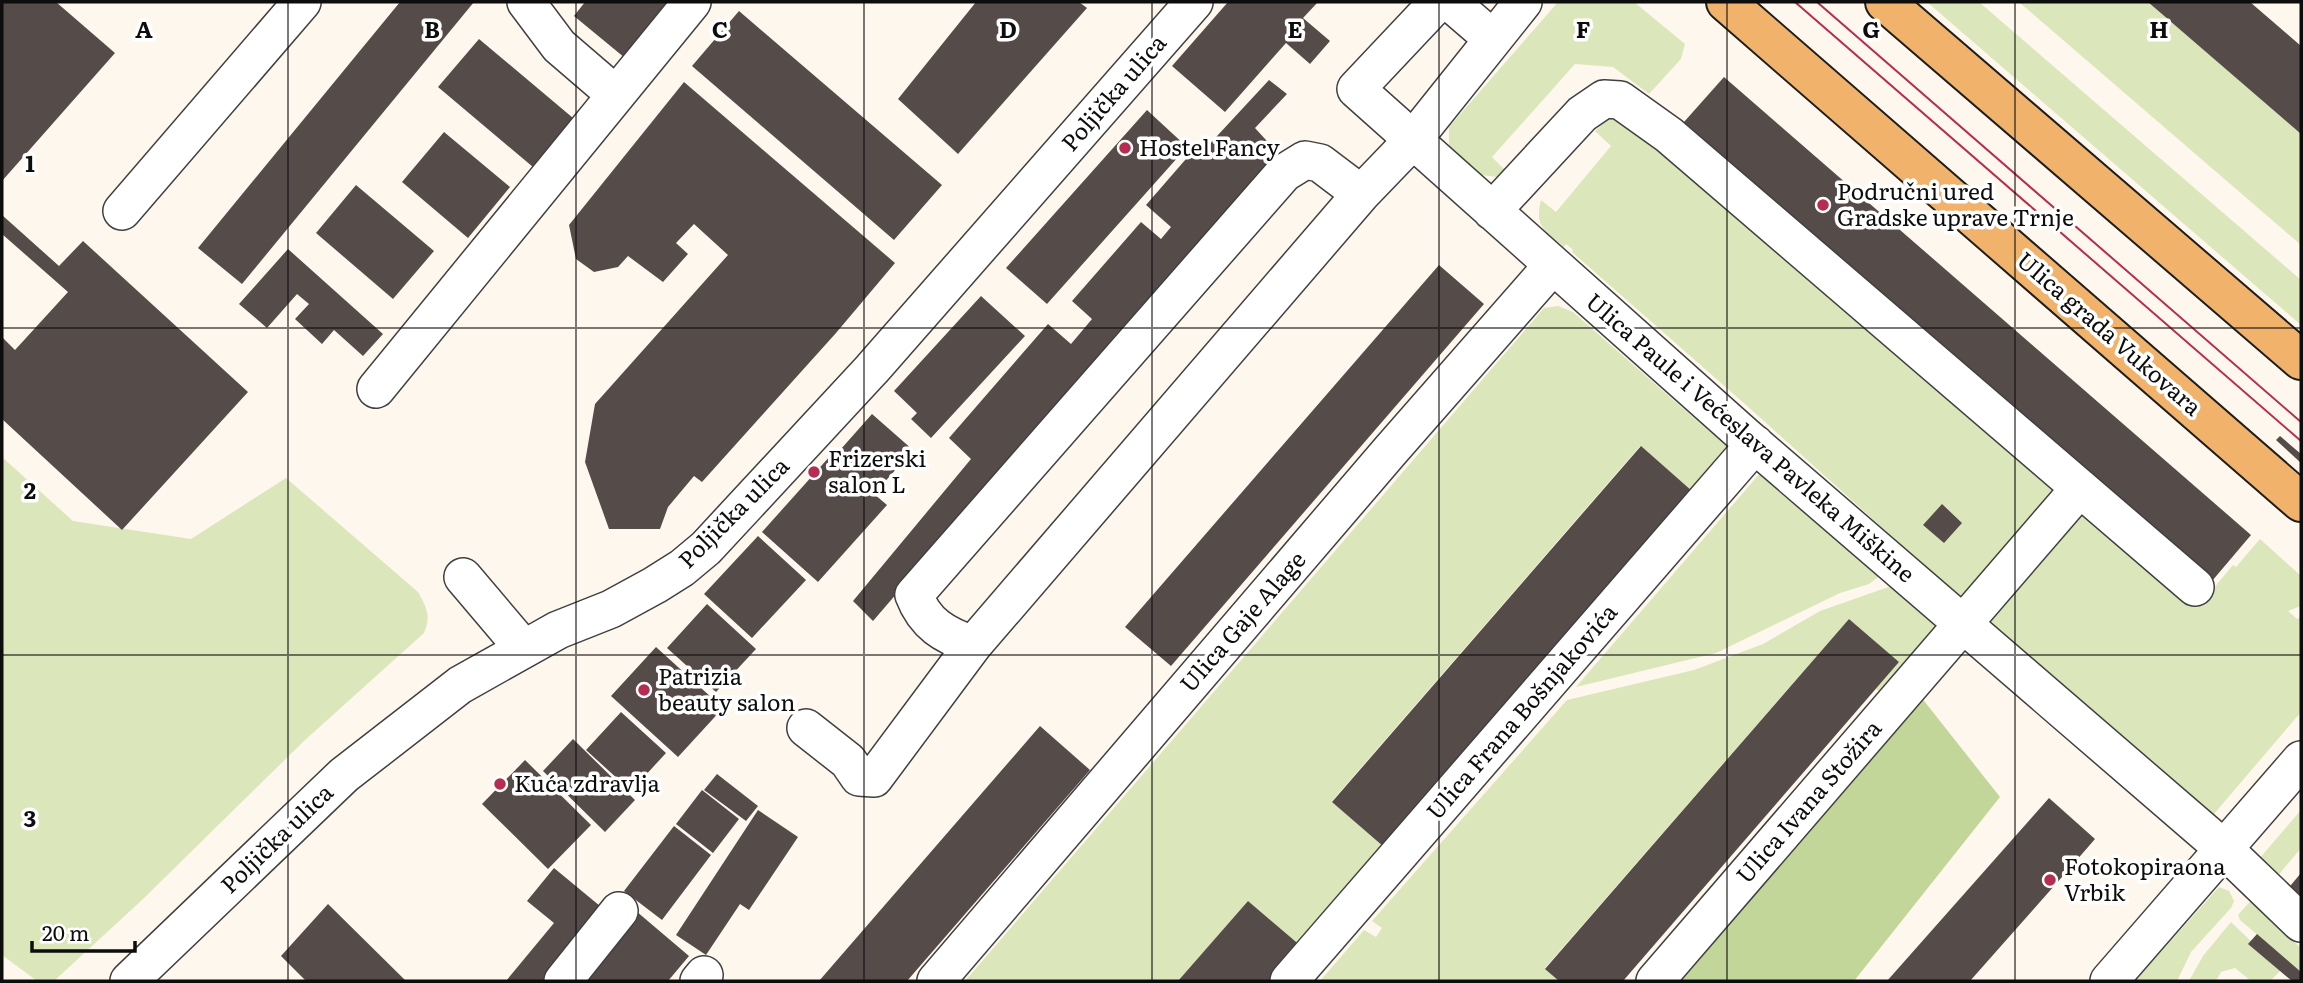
<svg xmlns="http://www.w3.org/2000/svg" width="2303" height="983" font-family="Literata,serif">
	<rect width="100%" height="100%" fill="#fef7ee"/>
	<path fill="#dbe7ba" d="M 1558,2 L 1634,2 L 1685,44 L 1681,59 L 1649,94 L 1613,67 L 1575,64 L 1492,157 L 1505,170 L 1497,177 L 1481,175 L 1449,145 L 1449,127 Z
		M 1927,2 L 1979,2 L 2301,280 L 2301,325 Z
		M 2019,2 L 2148,2 L 2301,134 L 2301,245 Z
		M 1608,119 L 1631,120 L 2197,608 L 2233,565 L 2236,567 L 2260,539 L 2301,576 L 2301,606 L 2288,611 L 2297,619 L 2301,617 L 2301,712 L 2208,821 L 1746,405 L 1572,252 L 1573,250 L 1566,244 L 1564,247 C 1545,230 1534,227 1541,200 L 1556,212 L 1611,146 L 1595,131 Z
		M 1558,306 L 1573,312 L 1727,447 L 1723,458 L 1692,491 L 1640,446 L 1332,801 L 1384,847 L 1302,947 L 1248,901 L 1178,981 L 965,981 L 1544,308 Z
		M 2,457 L 73,521 L 191,539 L 286,478 L 418,592 C 427,608 431,616 424,633 L 305,740 L 142,900 L 54,981 L 37,981 L 2,955 Z
		M 1761,472 L 1881,575 L 1869,584 L 1840,593 L 1716,653 L 1576,687 Z
		M 1894,585 L 1941,628 L 1883,694 L 1876,689 L 1899,662 L 1849,619 L 1545,968 L 1559,981 L 1320,981 L 1364,930 L 1376,937 L 1382,928 L 1372,921 L 1567,700 L 1694,670 L 1763,644 L 1820,611 Z
		M 2301,810 L 2301,848 L 2276,878 L 2259,859 Z
		M 2219,887 L 2229,891 L 2234,901 L 2231,908 L 2191,952 L 2178,979 L 2175,981 L 2135,981 Z
		M 2255,896 L 2270,921 L 2301,948 L 2301,972 L 2240,920 L 2238,915 Z
		M 2231,922 L 2281,970 L 2270,981 L 2251,981 L 2235,968 L 2221,972 L 2216,981 L 2189,981 L 2203,956 Z"/>
	<path fill="#c3d69a" d="M 1921,697 L 2000,797 L 1854,981 L 1678,981 Z"/>
	<path fill="#554c4a" d="M 2,2 L 56,2 L 115,53 L 2,181 Z
		M 400,2 L 474,2 L 242,284 L 198,248 Z
		M 585,2 L 670,2 L 625,58 L 574,16 Z
		M 976,2 L 1079,2 L 1087,8 L 958,154 L 898,99 Z
		M 1228,2 L 1318,2 L 1303,18 L 1330,41 L 1310,64 L 1286,43 L 1225,112 L 1172,66 Z
		M 2148,2 L 2250,2 L 2301,46 L 2301,134 Z
		M 739,11 L 942,185 L 894,240 L 692,66 Z
		M 479,39 L 573,118 L 533,167 L 438,87 Z
		M 1724,77 L 2251,535 L 2212,581 L 1684,122 Z
		M 1269,80 L 1287,94 L 1255,128 L 1277,152 L 873,621 L 853,601 L 971,459 L 949,438 L 1048,324 L 1071,344 L 1092,319 L 1072,301 L 1141,222 L 1161,239 L 1171,227 L 1146,205 L 1199,144 L 1205,149 Z
		M 684,82 L 895,263 L 836,333 L 702,482 L 694,476 L 668,507 L 660,529 L 609,529 L 585,462 L 595,404 L 728,255 L 694,224 L 676,243 L 688,254 L 663,282 L 628,256 L 618,267 L 594,272 L 576,259 L 569,225 Z
		M 1147,110 L 1187,147 L 1047,304 L 1006,268 Z
		M 444,132 L 510,187 L 468,238 L 402,182 Z
		M 356,185 L 434,251 L 393,299 L 316,233 Z
		M 2,215 L 59,266 L 83,241 L 248,392 L 122,530 L 2,419 L 2,337 L 15,350 L 68,292 L 2,234 Z
		M 288,249 L 383,334 L 363,356 L 334,330 L 322,344 L 295,319 L 309,304 L 297,294 L 267,328 L 239,304 Z
		M 1439,265 L 1484,304 L 1171,666 L 1125,627 Z
		M 981,296 L 1025,336 L 931,438 L 911,419 L 917,413 L 894,391 Z
		M 872,414 L 913,450 L 874,494 L 887,505 L 818,582 L 762,532 L 831,455 L 833,458 Z
		M 2280,436 L 2301,454 L 2301,463 L 2276,440 Z
		M 1641,446 L 1692,491 L 1384,847 L 1332,802 Z
		M 1942,504 L 1962,523 L 1944,543 L 1923,525 Z
		M 758,536 L 806,580 L 752,638 L 704,594 Z
		M 707,604 L 756,649 L 716,692 L 667,648 Z
		M 1849,619 L 1899,662 L 1623,981 L 1559,981 L 1545,969 Z
		M 656,647 L 723,708 L 678,757 L 611,696 Z
		M 621,712 L 666,753 L 631,791 L 586,750 Z
		M 1040,726 L 1090,770 L 907,981 L 819,981 Z
		M 573,739 L 635,800 L 605,832 L 543,771 Z
		M 525,760 L 591,825 L 548,869 L 482,804 Z
		M 717,774 L 758,806 L 746,821 L 704,790 Z
		M 702,790 L 739,819 L 713,853 L 676,824 Z
		M 2049,798 L 2095,839 L 2062,877 L 1970,981 L 1887,981 Z
		M 758,810 L 798,837 L 749,910 L 740,904 L 706,955 L 676,935 Z
		M 674,826 L 711,855 L 662,920 L 624,891 Z
		M 554,868 L 606,911 L 548,981 L 506,981 L 554,923 L 527,901 Z
		M 2301,873 L 2301,904 L 2286,891 Z
		M 1248,901 L 1302,947 L 1272,981 L 1178,981 Z
		M 328,904 L 406,981 L 306,981 L 281,956 Z
		M 636,911 L 689,956 L 668,981 L 577,981 Z
		M 2257,934 L 2301,972 L 2301,981 L 2292,981 L 2248,944 Z"/>
	<g fill="none" stroke-linecap="round" stroke-linejoin="round">
		<g stroke="#404040" stroke-width="40">
			<path id="minor" d="M 526,2 L 559,46 L 616,95
				M 1438,2 L 1356,89 L 1745,436 L 2224,849 L 2301,923
				M 1450,2 L 1493,39
				M 1361,194 L 1320,163 L 1305,160 L 1284,173 L 914,595 C 925,624 944,635 973,645 L 1361,194 L 1412,141 L 1523,2
				M 122,211 L 302,2
				M 1492,211 L 1582,114 L 1604,99 L 1620,100 L 1669,135 L 2195,587
				M 376,389 L 692,2
				M 463,577 L 524,649
				M 806,728 L 848,761 L 859,777 L 874,778 L 973,645
				M 129,981 L 344,775 L 460,685 L 558,630 L 611,609 L 655,585 L 682,568 L 706,548 L 872,369 L 1194,2
				M 563,981 L 619,911
				M 699,981 L 704,975
				M 936,981 L 1390,451 L 1553,265
				M 1289,981 L 1755,444
				M 1655,981 L 2080,488
				M 2109,981 L 2301,760"/>
		</g>
		<g stroke="#1e1e1e" stroke-width="42">
			<path id="major" d="M 1726,2 L 2301,502
				M 1885,2 L 2301,360"/>
		</g>
		<use href="#minor" stroke="#fff" stroke-width="37"/>
		<use href="#major" stroke="#f1b36c" stroke-width="38"/>
		<path stroke="#b62d52" stroke-width="2" d="M 1795,2 L 2301,441
			M 1817,2 L 2301,422"/>
	</g>
	<path fill="none" stroke="#0d0d0d" stroke-width="2" stroke-opacity="0.55" d="M 288,2 L 288,981M 576,2 L 576,981M 864,2 L 864,981M 1152,2 L 1152,981M 1439,2 L 1439,981M 1727,2 L 1727,981M 2015,2 L 2015,981M 2,328 L 2301,328M 2,655 L 2301,655"/>
	<g fill="#b62d52" stroke="#fff" stroke-width="2.5">
		<circle cx="1125" cy="148" r="7"/>
		<circle cx="1823" cy="205" r="7"/>
		<circle cx="814" cy="472" r="7"/>
		<circle cx="644" cy="690" r="7"/>
		<circle cx="500" cy="784" r="7"/>
		<circle cx="2050" cy="880" r="7"/>
	</g>
	<g text-anchor="middle" stroke-width="7" stroke-linejoin="round" paint-order="stroke">
		<g font-size="23" fill="#0d0d0d" stroke="#fff">
			<text transform="translate(1114 93) rotate(-49)" y="8">Poljička ulica</text>
			<text transform="translate(2109 334) rotate(41)" y="8">Ulica grada Vukovara</text>
			<text transform="translate(1750 438) rotate(41)" y="8">Ulica Paule i Većeslava Pavleka Miškine</text>
			<text transform="translate(734 513) rotate(-45)" y="8">Poljička ulica</text>
			<text transform="translate(1243 622) rotate(-49)" y="8">Ulica Gaje Alage</text>
			<text transform="translate(1522 712) rotate(-49)" y="8">Ulica Frana Bošnjakovića</text>
			<text transform="translate(1809 802) rotate(-49)" y="8">Ulica Ivana Stožira</text>
			<text transform="translate(277 839) rotate(-44)" y="8">Poljička ulica</text>
		</g>
		<g font-size="23" fill="#0d0d0d" stroke="#fff" text-anchor="start">
			<text x="1139" y="156">Hostel Fancy</text>
			<text x="1837" y="200">Područni ured<tspan x="1837" dy="26">Gradske uprave Trnje</tspan></text>
			<text x="828" y="467">Frizerski<tspan x="828" dy="26">salon L</tspan></text>
			<text x="658" y="685">Patrizia<tspan x="658" dy="26">beauty salon</tspan></text>
			<text x="514" y="792">Kuća zdravlja</text>
			<text x="2064" y="875">Fotokopiraona<tspan x="2064" dy="26">Vrbik</tspan></text>
		</g>
	</g>
	<g font-size="23" text-anchor="middle" font-weight="bold" fill="#0d0d0d" stroke="#fff" stroke-width="7" stroke-linejoin="round" paint-order="stroke">
		<text x="144" y="38">A</text>
		<text x="432" y="38">B</text>
		<text x="720" y="38">C</text>
		<text x="1008" y="38">D</text>
		<text x="1295" y="38">E</text>
		<text x="1583" y="38">F</text>
		<text x="1871" y="38">G</text>
		<text x="2159" y="38">H</text>
		<text x="30" y="172">1</text>
		<text x="30" y="499">2</text>
		<text x="30" y="827">3</text>
	</g>
	<rect width="2303" height="983" fill="none" stroke="#0d0d0d" stroke-width="7"/>
	<path d="M32 941v10h103v-10" fill="none" stroke="#0d0d0d" stroke-width="3.5"/>
	<text x="42" y="941" font-size="21" fill="#0d0d0d" stroke="#ffffff" stroke-width="5" paint-order="stroke">20 m</text>
</svg>
